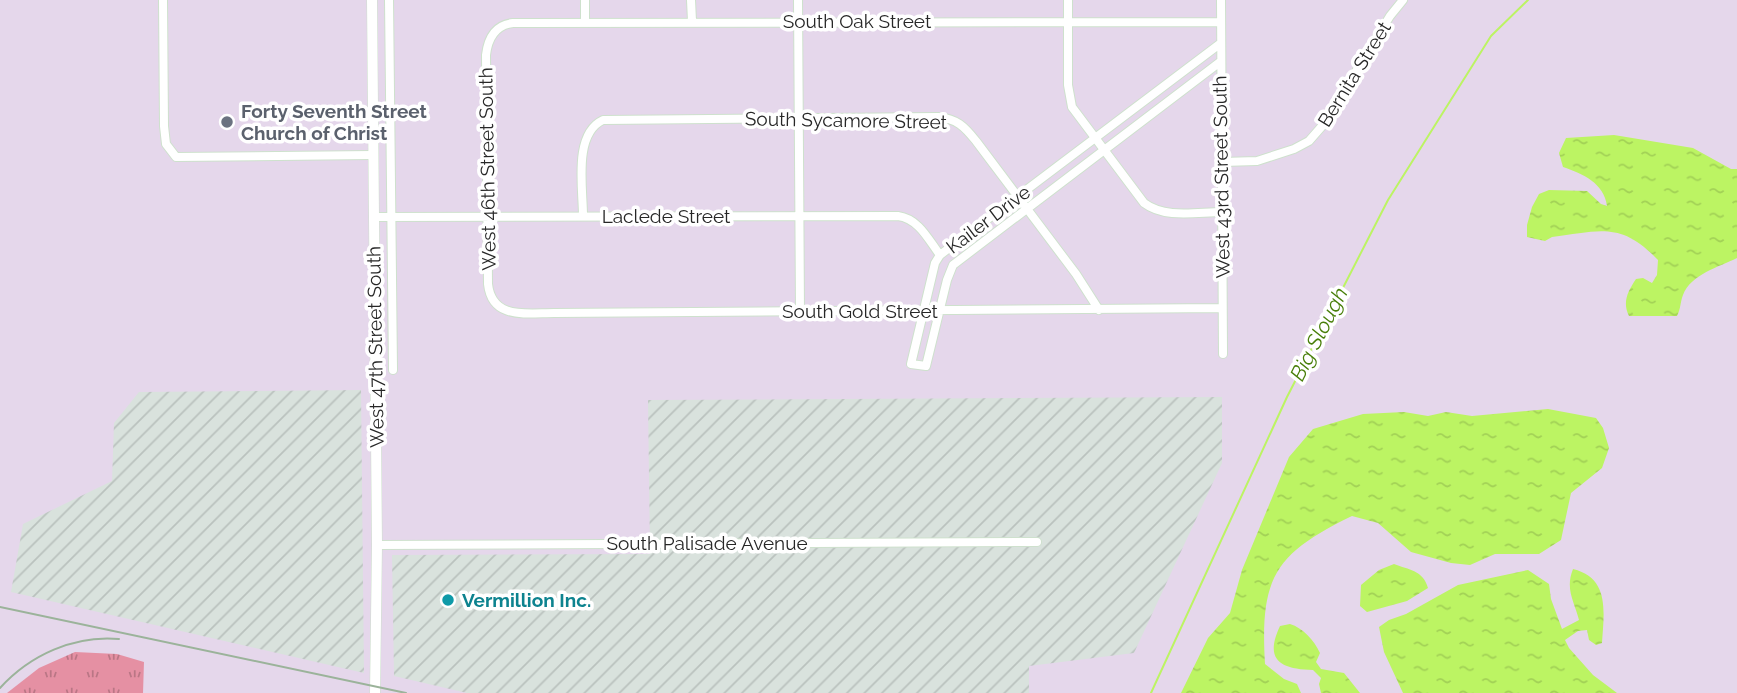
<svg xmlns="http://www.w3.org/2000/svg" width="1737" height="693" font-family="Raleway,sans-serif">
	<defs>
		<pattern id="industrial-furrows" width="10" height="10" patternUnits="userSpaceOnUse" patternTransform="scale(1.75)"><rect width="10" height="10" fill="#d9e2dd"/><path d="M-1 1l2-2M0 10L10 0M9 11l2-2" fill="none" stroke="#bac2be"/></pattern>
		<pattern id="grass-tufts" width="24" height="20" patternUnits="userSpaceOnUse" patternTransform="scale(1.75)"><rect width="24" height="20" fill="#e590a3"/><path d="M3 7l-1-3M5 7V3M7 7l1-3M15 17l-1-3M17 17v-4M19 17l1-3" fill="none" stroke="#ba7685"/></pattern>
		<pattern id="water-ripples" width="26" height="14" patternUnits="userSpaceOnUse" patternTransform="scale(1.75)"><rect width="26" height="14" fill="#bcf463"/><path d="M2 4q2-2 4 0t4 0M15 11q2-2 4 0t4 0" fill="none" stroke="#a2d156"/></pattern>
	</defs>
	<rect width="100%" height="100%" fill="#e5d7eb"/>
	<path fill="url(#industrial-furrows)" d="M 361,390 L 364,673 L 11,592 L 23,524 L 112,481 L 114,423 L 139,392 Z
		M 1222,397 L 1222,463 L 1134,653 L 1029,666 L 1029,693 L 467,693 L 394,676 L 392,555 L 650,554 L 648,400 Z"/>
	<path fill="url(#grass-tufts)" d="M 75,652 L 117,654 L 144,662 L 143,693 L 7,693 L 39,668 Z"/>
	<path fill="url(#water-ripples)" d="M 1614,135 L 1693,148 L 1731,169 L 1737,169 L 1737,258 C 1719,267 1691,274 1683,295 C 1680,303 1681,308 1677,316 L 1629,316 C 1622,302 1628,291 1636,279 L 1643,278 L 1652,283 L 1657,275 L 1658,260 C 1621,221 1600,231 1552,237 L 1545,241 L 1527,237 L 1527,225 L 1532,207 L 1539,194 L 1549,190 L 1587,191 L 1601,204 L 1607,206 C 1604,183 1583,174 1563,167 L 1559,153 L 1566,138 Z
		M 1548,409 L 1596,418 L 1603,428 L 1609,448 L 1602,468 L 1571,493 L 1561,540 L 1539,554 L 1495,554 L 1470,565 L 1451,563 L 1411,552 L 1378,523 L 1352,516 C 1274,554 1260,578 1265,664 L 1284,679 L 1297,684 L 1301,693 L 1181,693 L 1208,638 L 1230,613 L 1242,570 L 1289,457 L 1313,429 L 1363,414 L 1404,412 L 1428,416 L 1446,412 L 1472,416 Z
		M 1394,564 C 1409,570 1423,570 1428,588 L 1407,601 L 1367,612 L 1360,606 L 1361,585 L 1379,570 Z
		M 1573,569 C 1610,578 1604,612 1602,643 L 1596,645 L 1589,640 L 1587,630 L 1578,631 L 1565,640 L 1569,648 L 1593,675 L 1617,693 L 1403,693 L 1384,652 L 1379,627 L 1389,620 L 1406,614 L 1458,585 L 1528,570 L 1549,584 L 1551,599 L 1562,629 L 1579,620 C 1574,601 1565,589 1573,569 Z
		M 1290,624 C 1303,628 1314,640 1320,653 L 1316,662 L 1321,669 L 1344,673 L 1360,693 L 1321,693 L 1319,684 L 1321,678 L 1313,670 C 1280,669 1264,660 1280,626 Z"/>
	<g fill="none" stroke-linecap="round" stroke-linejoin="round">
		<path stroke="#bcf463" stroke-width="2" d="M 1151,693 L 1287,397 L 1388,200 L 1491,36 L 1528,0"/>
		<g stroke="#cee1cd" stroke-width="10">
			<path id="minor" d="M 163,0 L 164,126 L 166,144 L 176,157 L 373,155
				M 389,0 L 393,370
				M 585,0 L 585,22
				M 691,0 L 692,21
				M 798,0 L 800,312
				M 1068,0 L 1068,85 L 1072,107 L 1144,203 C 1165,219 1197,212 1222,212
				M 1221,0 L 1223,354
				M 1221,22 L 513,23 C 495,25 488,38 486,55 L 488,284 C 492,320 526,313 554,313 L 1222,308
				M 1220,62 L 953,265 L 947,280 L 926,366 L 911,364 L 935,263 L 940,255 L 1221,43
				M 1222,162 L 1257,161 L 1294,149 L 1309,141 L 1323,125 L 1390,16 L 1403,0
				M 583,216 C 583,188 573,134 603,120 L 938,117 C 957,119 964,126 976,141 L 1076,274 L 1099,310
				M 374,217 L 898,216 C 919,219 928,239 940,255
				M 377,545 L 1037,542"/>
		</g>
		<g stroke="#cee1cd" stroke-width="11">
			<path id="tertiary" d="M 372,0 L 377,545 L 375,693"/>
		</g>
		<use href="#minor" stroke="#fff" stroke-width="8"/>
		<use href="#tertiary" stroke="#fff" stroke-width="10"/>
		<path stroke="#9bb39a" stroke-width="2" d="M 0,607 L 406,693
			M 0,688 C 30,655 74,635 119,639"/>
	</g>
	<circle fill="#6b7280" stroke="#fff" stroke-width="2.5" cx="227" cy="122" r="7"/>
	<circle fill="#0f9aa8" stroke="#fff" stroke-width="2.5" cx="448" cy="600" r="7"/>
	<g text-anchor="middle" stroke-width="7" stroke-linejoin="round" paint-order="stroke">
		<g font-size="19" fill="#272727" stroke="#fff">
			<text x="857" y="28">South Oak Street</text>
			<text transform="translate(1354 74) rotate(-58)" y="7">Bernita Street</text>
			<text transform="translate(846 120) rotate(1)" y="7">South Sycamore Street</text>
			<text transform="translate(487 169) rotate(-91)" y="7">West 46th Street South</text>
			<text transform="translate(1221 177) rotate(-91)" y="7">West 43rd Street South</text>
			<text x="666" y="223">Laclede Street</text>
			<text transform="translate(988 219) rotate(-37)" y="7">Kailer Drive</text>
			<text x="860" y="318">South Gold Street</text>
			<text transform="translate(375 347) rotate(-91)" y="7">West 47th Street South</text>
			<text x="707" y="550">South Palisade Avenue</text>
		</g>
		<g font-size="19" font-weight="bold" fill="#5b616d" stroke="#fff" text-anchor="start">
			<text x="241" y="118">Forty Seventh Street<tspan x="241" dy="22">Church of Christ</tspan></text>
		</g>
		<g font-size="19" font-weight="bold" fill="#0d838f" stroke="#fff" text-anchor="start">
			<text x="462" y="607">Vermillion Inc.</text>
		</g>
		<g font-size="21" font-style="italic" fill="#487f09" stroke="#fff">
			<text transform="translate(1319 334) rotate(-63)" y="7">Big Slough</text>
		</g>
	</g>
</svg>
